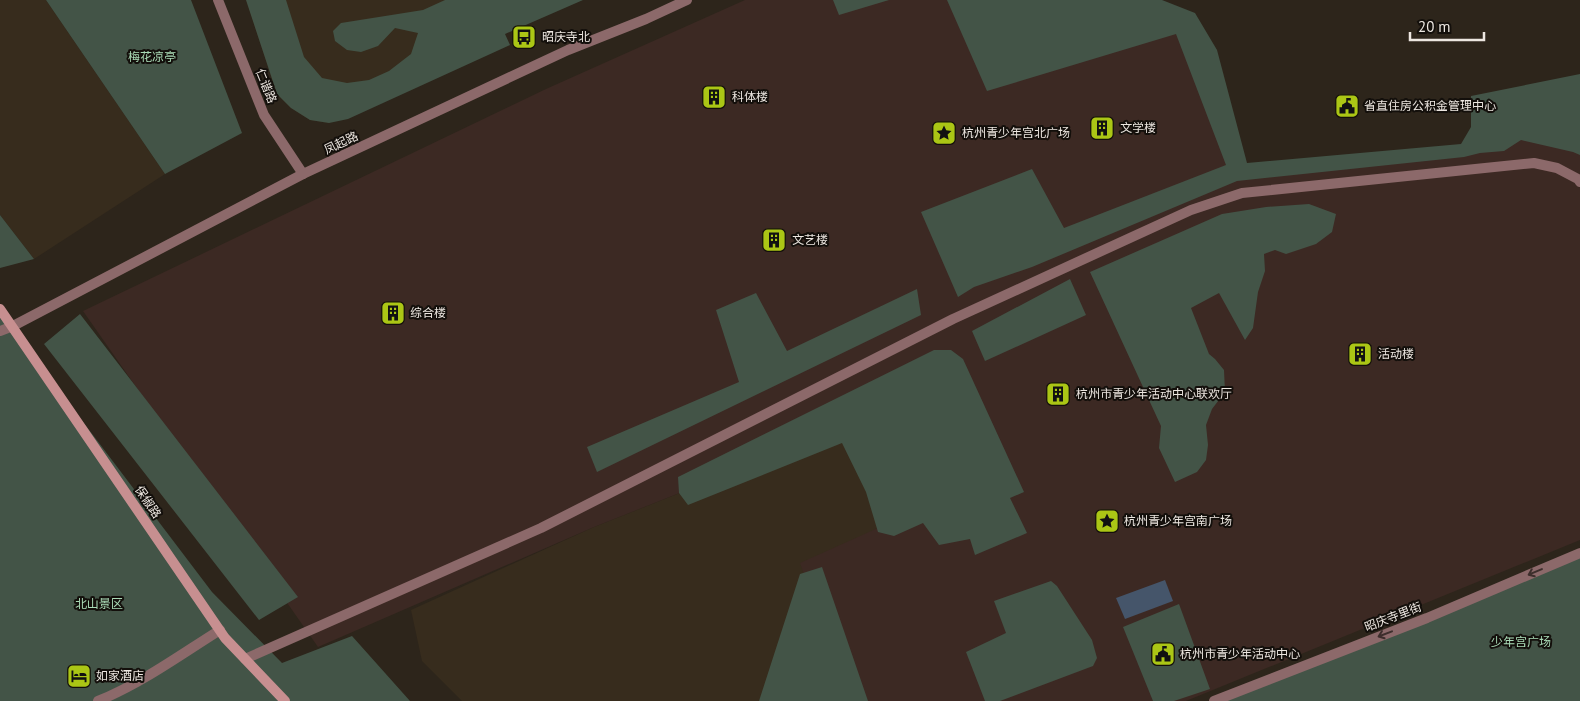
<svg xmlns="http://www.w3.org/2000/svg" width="1580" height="701" font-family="'PT Sans','Noto Sans SC',sans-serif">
	<rect width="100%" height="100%" fill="#2d251b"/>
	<path fill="#372c1d" d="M 0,0 L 46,0 L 165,174 L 34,259 L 0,215 Z
		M 246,0 L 514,0 L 329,123 L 310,120 L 291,108 L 277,94 Z
		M 848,426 L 889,523 L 807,583 L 766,701 L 462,701 L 422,661 L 411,610 L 594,527 Z"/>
	<path fill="#3c2923" d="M 745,0 L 1122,0 L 1187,17 L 1244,172 L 1481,144 L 1538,130 L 1580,135 L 1580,540 L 1186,701 L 766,701 L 807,583 L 800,563 L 889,523 L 848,426 L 594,527 L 318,647 L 83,311 L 546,89 Z"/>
	<path fill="#435447" d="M 46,0 L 191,0 L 242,133 L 165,174 Z
		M 246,0 L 286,0 L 304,57 L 322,78 L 347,83 L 369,80 L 389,71 L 411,54 L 418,33 L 395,28 L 378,46 L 361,52 L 347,50 L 335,41 L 333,31 L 341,23 L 423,10 L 445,0 L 583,0 L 505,34 L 510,45 L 348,119 L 329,123 L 310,120 L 291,108 L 277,94 Z
		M 833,0 L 889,0 L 839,15 Z
		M 947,0 L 1162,0 L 1195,13 L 1217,50 L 1247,163 L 1461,144 L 1471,127 L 1471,96 L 1580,74 L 1580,155 L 1573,152 L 1521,140 L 1504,151 L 1480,153 L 1464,157 L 1237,181 L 1032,267 L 974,287 L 958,297 L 921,212 L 1032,169 L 1064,228 L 1226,165 L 1176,34 L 987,91 Z
		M 1309,204 L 1336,214 L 1332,232 L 1316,244 L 1286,254 L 1275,250 L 1264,254 L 1265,271 L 1258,292 L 1253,328 L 1245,340 L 1219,293 L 1191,308 L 1209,354 L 1215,359 L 1224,370 L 1225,392 L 1212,409 L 1206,425 L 1208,445 L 1206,460 L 1197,472 L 1175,482 L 1159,448 L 1161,426 L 1090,272 L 1222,214 L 1266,207 Z
		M 0,215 L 34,259 L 0,268 Z
		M 1070,279 L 1086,315 L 985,361 L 972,331 Z
		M 917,289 L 921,315 L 597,472 L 587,447 L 739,382 L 716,310 L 756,293 L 787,351 Z
		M 0,308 L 74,410 L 212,592 L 282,663 L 352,636 L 410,701 L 0,701 Z
		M 80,314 L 298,597 L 259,620 L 44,344 Z
		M 934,350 L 951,350 L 963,359 L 1024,492 L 1010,498 L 1027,533 L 975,555 L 970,539 L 939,545 L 923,523 L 894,536 L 878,532 L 866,492 L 842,443 L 688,505 L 679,493 L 678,477 Z
		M 1580,553 L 1580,701 L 1214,701 Z
		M 822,567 L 868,701 L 759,701 L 800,574 Z
		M 1051,581 L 1057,586 L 1092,640 L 1097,658 L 1093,666 L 1000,701 L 985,701 L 966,652 L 1006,633 L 994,601 Z
		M 1179,604 L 1210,689 L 1174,701 L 1153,701 L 1123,627 Z"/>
	<path fill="#45556a" d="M 1165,580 L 1173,601 L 1125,619 L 1116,598 Z"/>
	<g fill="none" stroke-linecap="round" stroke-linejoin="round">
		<path stroke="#8c696a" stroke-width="10" d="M 218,0 L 264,115 L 303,174
			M 0,331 L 13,326
			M 245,659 L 541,528 L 953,319 L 1191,210 L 1242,193 L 1534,163 L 1557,168 L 1578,179 L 1580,182
			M 98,701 C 142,683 180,655 220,630
			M 1214,701 L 1427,618 L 1580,553"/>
		<path stroke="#8c696a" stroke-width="10" d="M 13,326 L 303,174 L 568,50 L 646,19 L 687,0"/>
		<path stroke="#c78f90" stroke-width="10" d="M 0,309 L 225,638 L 285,701"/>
	</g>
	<defs><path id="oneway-shaft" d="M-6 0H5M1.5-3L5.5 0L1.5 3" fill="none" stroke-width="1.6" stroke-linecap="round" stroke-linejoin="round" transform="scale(1.25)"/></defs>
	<g stroke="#3d2e2c">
		<use href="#oneway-shaft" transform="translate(1535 572) rotate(157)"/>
		<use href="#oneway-shaft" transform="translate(1385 634) rotate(159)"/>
	</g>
	<defs>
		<g id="bus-square" transform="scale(1.25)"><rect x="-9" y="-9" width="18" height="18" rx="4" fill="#abc615" stroke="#130f0b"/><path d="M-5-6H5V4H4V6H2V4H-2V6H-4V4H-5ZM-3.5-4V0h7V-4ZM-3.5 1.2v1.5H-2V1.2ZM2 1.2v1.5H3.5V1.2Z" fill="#111"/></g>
		<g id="building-square" transform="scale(1.25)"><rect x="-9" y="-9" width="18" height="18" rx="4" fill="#abc615" stroke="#130f0b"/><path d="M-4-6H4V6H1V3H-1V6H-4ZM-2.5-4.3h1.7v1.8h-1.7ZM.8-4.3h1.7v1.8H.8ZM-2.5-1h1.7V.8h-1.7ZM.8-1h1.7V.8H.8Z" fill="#111"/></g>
		<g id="civic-square" transform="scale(1.25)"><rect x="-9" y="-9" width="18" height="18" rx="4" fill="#abc615" stroke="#130f0b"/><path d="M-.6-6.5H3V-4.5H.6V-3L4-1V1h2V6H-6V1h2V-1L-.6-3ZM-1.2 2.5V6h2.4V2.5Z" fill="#111"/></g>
		<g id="sight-square" transform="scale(1.25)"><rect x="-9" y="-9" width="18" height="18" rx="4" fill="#abc615" stroke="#130f0b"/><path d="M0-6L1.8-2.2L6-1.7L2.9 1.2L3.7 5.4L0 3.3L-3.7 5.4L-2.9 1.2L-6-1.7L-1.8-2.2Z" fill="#111"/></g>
		<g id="hotel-square" transform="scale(1.25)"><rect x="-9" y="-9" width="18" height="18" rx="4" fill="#abc615" stroke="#130f0b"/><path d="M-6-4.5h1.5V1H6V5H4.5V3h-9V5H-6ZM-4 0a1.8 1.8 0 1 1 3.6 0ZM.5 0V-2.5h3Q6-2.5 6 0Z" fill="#111"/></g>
	</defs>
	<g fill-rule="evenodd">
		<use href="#bus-square" x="524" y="37"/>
		<use href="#building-square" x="714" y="97"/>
		<use href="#civic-square" x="1347" y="106"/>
		<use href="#building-square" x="1102" y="128"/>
		<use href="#sight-square" x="944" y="133"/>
		<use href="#building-square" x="774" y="240"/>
		<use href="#building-square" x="393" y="313"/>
		<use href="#building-square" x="1360" y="354"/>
		<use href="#building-square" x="1058" y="394"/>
		<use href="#sight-square" x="1107" y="521"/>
		<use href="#civic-square" x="1163" y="654"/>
		<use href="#hotel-square" x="79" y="676"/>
	</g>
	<g text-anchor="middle" stroke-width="4" stroke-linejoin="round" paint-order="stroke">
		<g font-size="12" fill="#ede7e1" stroke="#130f0b" text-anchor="start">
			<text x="542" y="41">昭庆寺北</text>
			<text x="732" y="101">科体楼</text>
			<text x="1364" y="110">省直住房公积金管理中心</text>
			<text x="1120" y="132">文学楼</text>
			<text x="962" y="137">杭州青少年宫北广场</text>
			<text x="792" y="244">文艺楼</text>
			<text x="410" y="317">综合楼</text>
			<text x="1378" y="358">活动楼</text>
			<text x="1076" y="398">杭州市青少年活动中心联欢厅</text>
			<text x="1124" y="525">杭州青少年宫南广场</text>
			<text x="1180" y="658">杭州市青少年活动中心</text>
			<text x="96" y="680">如家酒店</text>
		</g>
		<g font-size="12" fill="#aadbb7" stroke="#130f0b">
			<text x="152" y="61">梅花凉亭</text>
			<text x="99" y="608">北山景区</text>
			<text x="1521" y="646">少年宫广场</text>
		</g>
		<g font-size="12" fill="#ede7e1" stroke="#130f0b">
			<text transform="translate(266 86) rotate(68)" y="4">仁谐路</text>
			<text transform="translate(341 143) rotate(-25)" y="4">凤起路</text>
			<text transform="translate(148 502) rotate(56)" y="4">保俶路</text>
			<text transform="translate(1393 617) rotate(-21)" y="4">昭庆寺里街</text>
		</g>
	</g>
	<path d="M1410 32v8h74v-8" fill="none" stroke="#ede7e1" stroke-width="2.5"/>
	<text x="1418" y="32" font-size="15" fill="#ede7e1" stroke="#130f0b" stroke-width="4" paint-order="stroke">20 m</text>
</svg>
